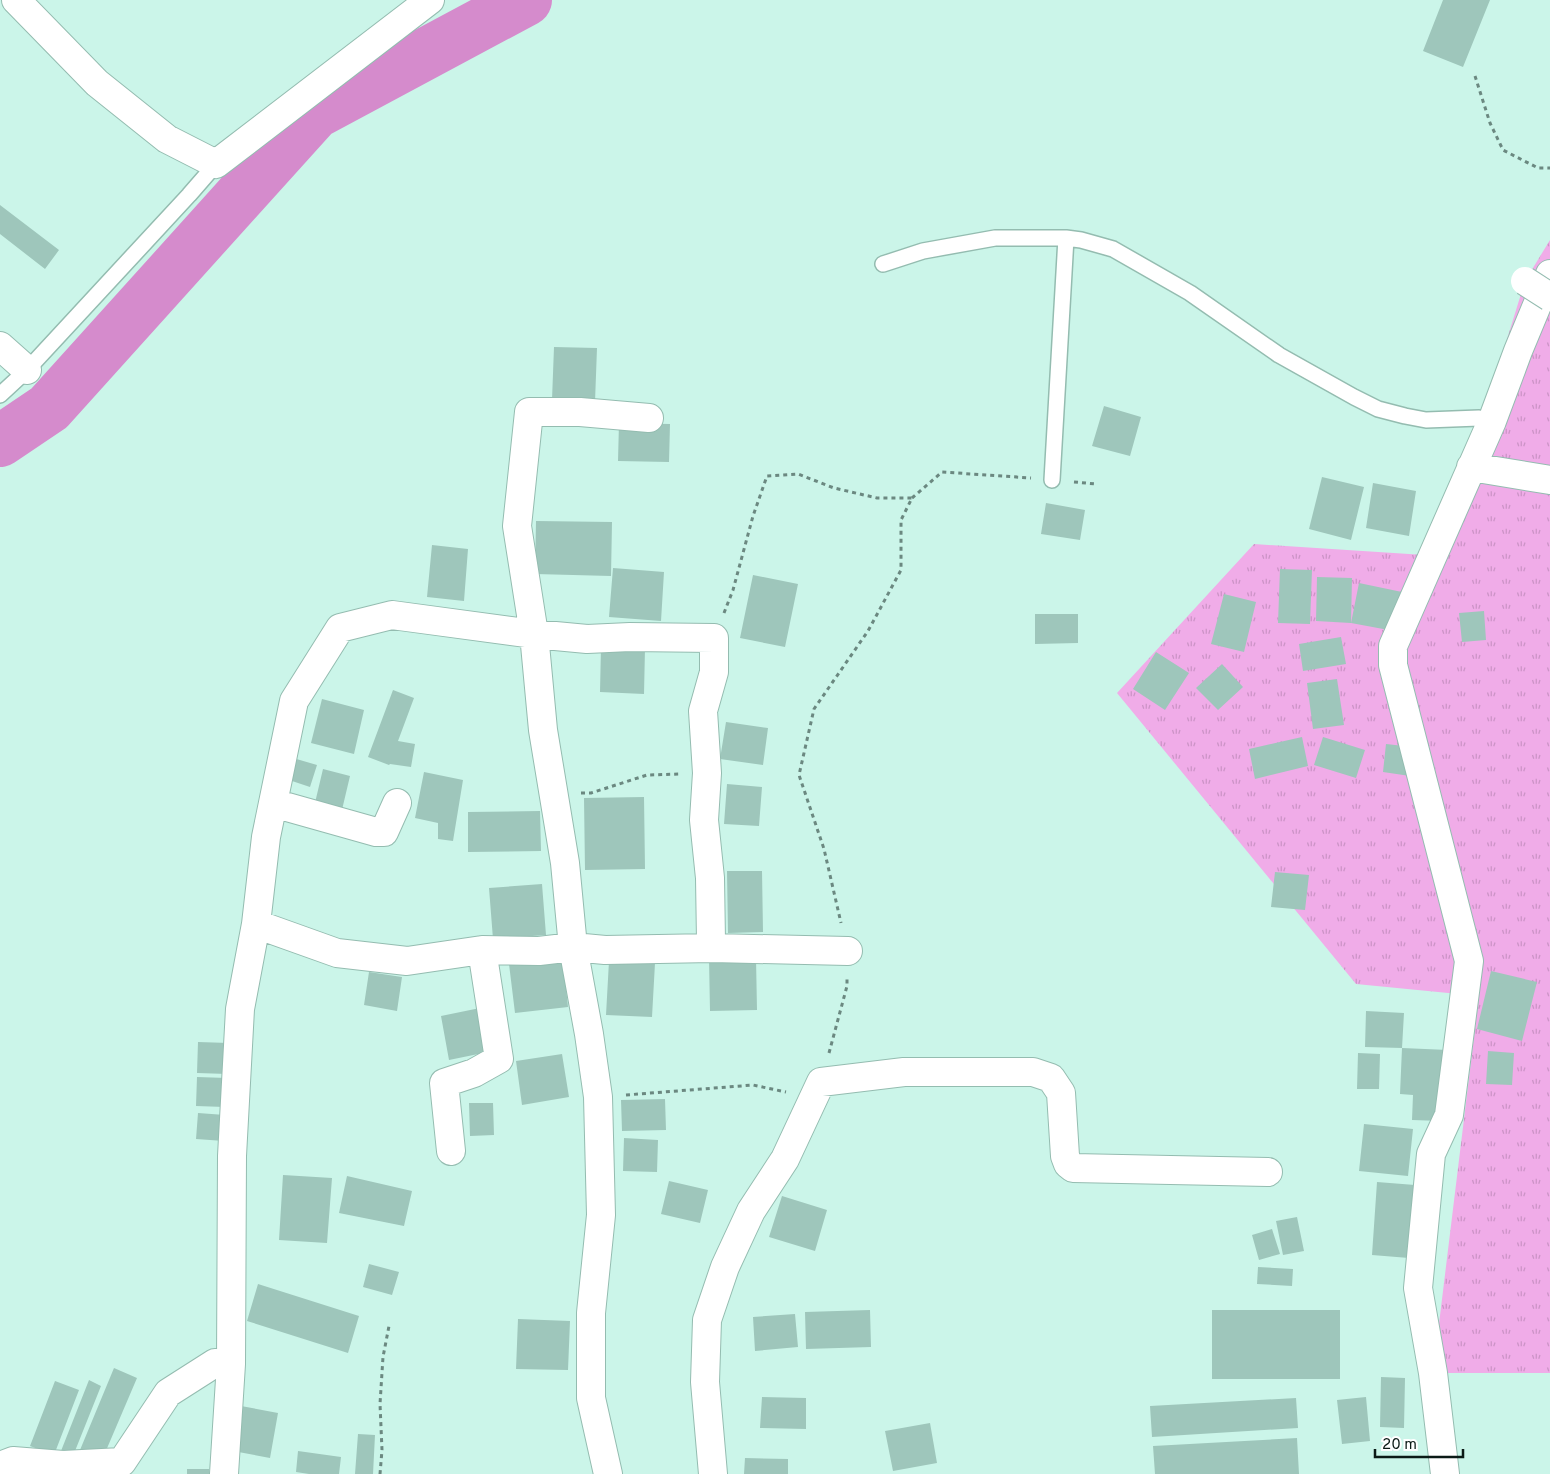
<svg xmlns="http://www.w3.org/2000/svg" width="1550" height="1474" font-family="Overpass,sans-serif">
	<defs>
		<pattern id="grass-tufts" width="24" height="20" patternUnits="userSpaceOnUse" patternTransform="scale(1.25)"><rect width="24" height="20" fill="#f0ace8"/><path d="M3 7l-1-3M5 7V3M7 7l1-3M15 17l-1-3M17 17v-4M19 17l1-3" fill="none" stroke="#cc93c6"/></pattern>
	</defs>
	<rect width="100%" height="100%" fill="#cbf5e9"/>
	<path fill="url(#grass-tufts)" d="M 1550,240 L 1550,1373 L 1433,1373 L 1479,996 L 1356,984 L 1117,693 L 1254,544 L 1440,556 L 1525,281 Z"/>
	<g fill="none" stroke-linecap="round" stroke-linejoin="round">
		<path stroke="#d58bcc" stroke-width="52" d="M 0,441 L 49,408 L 315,113 L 526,0"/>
	</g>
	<path fill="#9ec6bb" d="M 1443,0 L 1490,0 L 1463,67 L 1423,51 Z
		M 0,205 L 59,250 L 45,269 L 0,234 Z
		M 554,347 L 597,348 L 595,402 L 552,400 Z
		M 1104,406 L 1141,417 L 1130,456 L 1092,446 Z
		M 619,423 L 670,424 L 669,462 L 618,461 Z
		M 1322,477 L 1364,487 L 1351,540 L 1309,529 Z
		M 1373,483 L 1416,491 L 1409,536 L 1366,528 Z
		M 1046,503 L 1085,510 L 1080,540 L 1041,534 Z
		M 536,521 L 612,522 L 611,576 L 535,574 Z
		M 432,545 L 468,549 L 464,601 L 427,597 Z
		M 613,568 L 664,572 L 661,621 L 609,617 Z
		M 1280,569 L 1312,570 L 1310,624 L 1278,623 Z
		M 753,575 L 798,584 L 785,647 L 740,638 Z
		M 1317,577 L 1352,578 L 1351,623 L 1316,621 Z
		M 1359,583 L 1402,592 L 1394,631 L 1351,623 Z
		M 1224,594 L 1256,602 L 1244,652 L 1211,644 Z
		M 1484,611 L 1486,640 L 1462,642 L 1459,613 Z
		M 1035,614 L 1078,614 L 1078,643 L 1035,644 Z
		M 1341,637 L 1346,664 L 1303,671 L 1299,644 Z
		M 601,646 L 645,648 L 644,694 L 600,692 Z
		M 1156,652 L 1189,673 L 1165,710 L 1133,689 Z
		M 1222,664 L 1243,687 L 1218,710 L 1196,688 Z
		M 1337,679 L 1344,725 L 1313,729 L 1307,683 Z
		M 393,690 L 414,698 L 398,741 L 415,744 L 411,767 L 390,764 L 389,765 L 368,757 Z
		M 322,699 L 364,710 L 354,754 L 311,743 Z
		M 726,722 L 768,728 L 763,765 L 720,759 Z
		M 1302,737 L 1308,766 L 1255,779 L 1249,749 Z
		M 1323,737 L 1365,750 L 1356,778 L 1314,765 Z
		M 1386,744 L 1413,747 L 1410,776 L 1383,772 Z
		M 293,758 L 317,765 L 310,787 L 286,779 Z
		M 323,769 L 350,776 L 341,814 L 314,807 Z
		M 424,772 L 463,780 L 453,841 L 438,839 L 438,823 L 415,818 Z
		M 727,784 L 762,787 L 759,826 L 724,824 Z
		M 644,797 L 645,869 L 585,870 L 584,798 Z
		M 540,811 L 541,851 L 468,852 L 468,812 Z
		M 727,871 L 762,871 L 763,932 L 728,933 Z
		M 1275,872 L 1309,875 L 1305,910 L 1271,907 Z
		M 542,884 L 546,935 L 493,939 L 489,888 Z
		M 563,958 L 568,1007 L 515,1013 L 509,964 Z
		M 709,958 L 756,958 L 757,1010 L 710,1011 Z
		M 609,961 L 655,963 L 652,1017 L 606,1015 Z
		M 1491,971 L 1537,982 L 1522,1041 L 1477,1029 Z
		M 369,972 L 402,977 L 397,1011 L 364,1005 Z
		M 480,1008 L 488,1052 L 449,1060 L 441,1016 Z
		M 1366,1011 L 1404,1013 L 1402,1048 L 1365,1047 Z
		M 198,1042 L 229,1043 L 228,1074 L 197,1073 Z
		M 1402,1048 L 1448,1050 L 1442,1121 L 1412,1120 L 1413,1095 L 1400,1094 Z
		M 1488,1051 L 1514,1053 L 1512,1085 L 1486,1084 Z
		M 1358,1053 L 1380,1054 L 1379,1089 L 1357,1089 Z
		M 562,1054 L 569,1097 L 522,1105 L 516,1061 Z
		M 197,1077 L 227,1078 L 225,1107 L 196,1106 Z
		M 665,1099 L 666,1130 L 622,1131 L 621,1100 Z
		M 469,1103 L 493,1103 L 494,1135 L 470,1136 Z
		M 198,1113 L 225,1115 L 224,1141 L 196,1139 Z
		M 1364,1124 L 1413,1129 L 1408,1176 L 1359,1171 Z
		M 624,1138 L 658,1140 L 657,1172 L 623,1171 Z
		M 283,1175 L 332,1178 L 327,1243 L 279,1240 Z
		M 347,1176 L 412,1191 L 404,1226 L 339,1213 Z
		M 669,1181 L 708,1190 L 700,1223 L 661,1214 Z
		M 1377,1182 L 1415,1185 L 1409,1258 L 1372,1255 Z
		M 782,1196 L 827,1210 L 815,1251 L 769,1237 Z
		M 1297,1217 L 1304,1251 L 1283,1255 L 1276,1221 Z
		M 1272,1229 L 1280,1254 L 1259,1260 L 1252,1235 Z
		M 369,1264 L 399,1272 L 392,1295 L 363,1287 Z
		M 1258,1267 L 1293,1269 L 1292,1286 L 1257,1284 Z
		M 258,1284 L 359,1316 L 348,1353 L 247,1321 Z
		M 870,1310 L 871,1347 L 806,1349 L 805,1312 Z
		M 1212,1310 L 1340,1310 L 1340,1379 L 1212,1379 Z
		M 795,1314 L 798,1347 L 755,1351 L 753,1317 Z
		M 518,1319 L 570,1321 L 568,1370 L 516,1369 Z
		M 114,1368 L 137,1378 L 102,1460 L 80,1450 Z
		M 1381,1377 L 1405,1378 L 1404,1428 L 1380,1427 Z
		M 89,1380 L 101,1386 L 73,1456 L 61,1451 Z
		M 55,1381 L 79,1390 L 54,1455 L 30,1446 Z
		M 762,1397 L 806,1398 L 806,1429 L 760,1428 Z
		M 1366,1397 L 1370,1441 L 1342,1444 L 1337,1400 Z
		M 1296,1398 L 1298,1428 L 1152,1437 L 1150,1406 Z
		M 241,1406 L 278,1413 L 270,1458 L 233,1451 Z
		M 930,1423 L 937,1463 L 893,1471 L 885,1431 Z
		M 358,1434 L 375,1435 L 373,1474 L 355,1474 Z
		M 1297,1438 L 1299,1474 L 1155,1474 L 1153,1446 Z
		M 298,1451 L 341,1457 L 339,1474 L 309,1474 L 296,1472 Z
		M 745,1458 L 788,1459 L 788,1474 L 744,1474 Z
		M 187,1469 L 209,1469 L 209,1474 L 187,1474 Z"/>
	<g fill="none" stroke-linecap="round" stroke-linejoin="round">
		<g stroke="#94bcb0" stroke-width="18">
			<path id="service" d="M 883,264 L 923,251 L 995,238 L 1066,238 L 1081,240 L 1113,249 L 1190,293 L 1279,355 L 1354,397 L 1378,409 L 1405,416 L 1426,420 L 1479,418 L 1492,421
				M 0,395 L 27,370 L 189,195 L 216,164
				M 1052,480 L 1066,238"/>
		</g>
		<g stroke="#94bcb0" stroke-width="30">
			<path id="minor" d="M 16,0 L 97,83 L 167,139 L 216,164 L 430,0
				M 0,346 L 27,370
				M 1471,467 L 1550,480
				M 273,803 L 376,832 L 384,832 L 397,803
				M 256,924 L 337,953 L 407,961 L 482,950 L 539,951 L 573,947 L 605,950 L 712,948 L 848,951
				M 451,1151 L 444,1083 L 474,1073 L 499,1059 L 482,950
				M 0,1466 L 13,1461 L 63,1465 L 122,1462 L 168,1393 L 215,1363 L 231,1364
				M 224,1474 L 231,1364 L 232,1156 L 240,1009 L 256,924 L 266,837 L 294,701 L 340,628 L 392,615 L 534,634 L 587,639 L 630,637 L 714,638 L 714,672 L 703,711 L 707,773 L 704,820 L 710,878 L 711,941 L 712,948
				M 608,1474 L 591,1398 L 591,1313 L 601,1215 L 598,1097 L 589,1034 L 573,947 L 565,863 L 543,730 L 534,634 L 517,526 L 529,412 L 580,412 L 649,418
				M 713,1474 L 705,1382 L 707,1320 L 725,1267 L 751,1211 L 785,1159 L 821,1082 L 904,1072 L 1033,1072 L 1051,1078 L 1061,1093 L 1065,1156 L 1068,1164 L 1073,1168 L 1268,1172
				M 1445,1474 L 1433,1373 L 1418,1288 L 1431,1154 L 1449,1115 L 1469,961 L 1393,665 L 1393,646 L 1492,421 L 1518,351 L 1550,274"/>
		</g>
		<path stroke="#6b8880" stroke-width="3" stroke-dasharray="4 4" stroke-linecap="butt" d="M 1475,76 L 1490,123 L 1503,150 L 1538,168 L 1550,168
			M 1074,482 L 1096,484
			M 912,498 L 942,472 L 1031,478
			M 724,613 L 733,590 L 753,516 L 767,476 L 798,474 L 834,488 L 877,498 L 912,498 L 901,520 L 901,570 L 868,631 L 814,709 L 799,775 L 824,849 L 841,923
			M 581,793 L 591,793 L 647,775 L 680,774
			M 829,1053 L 847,986 L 847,979
			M 626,1095 L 753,1085 L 786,1092
			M 380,1474 L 382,1450 L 380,1404 L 383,1357 L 389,1326"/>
		<use href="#service" stroke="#fff" stroke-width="15"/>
		<use href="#minor" stroke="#fff" stroke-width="28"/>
		<g stroke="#94bcb0" stroke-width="30" stroke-linecap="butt">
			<path id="trunk-bridge" d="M 1525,281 L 1550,297"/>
		</g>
		<use href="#trunk-bridge" stroke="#fff" stroke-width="28"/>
	</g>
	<path d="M1375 1449v8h88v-8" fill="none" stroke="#0b1a16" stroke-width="2.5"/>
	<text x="1382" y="1449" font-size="15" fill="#0b1a16" stroke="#ffffff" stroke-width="4" paint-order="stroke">20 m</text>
</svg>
